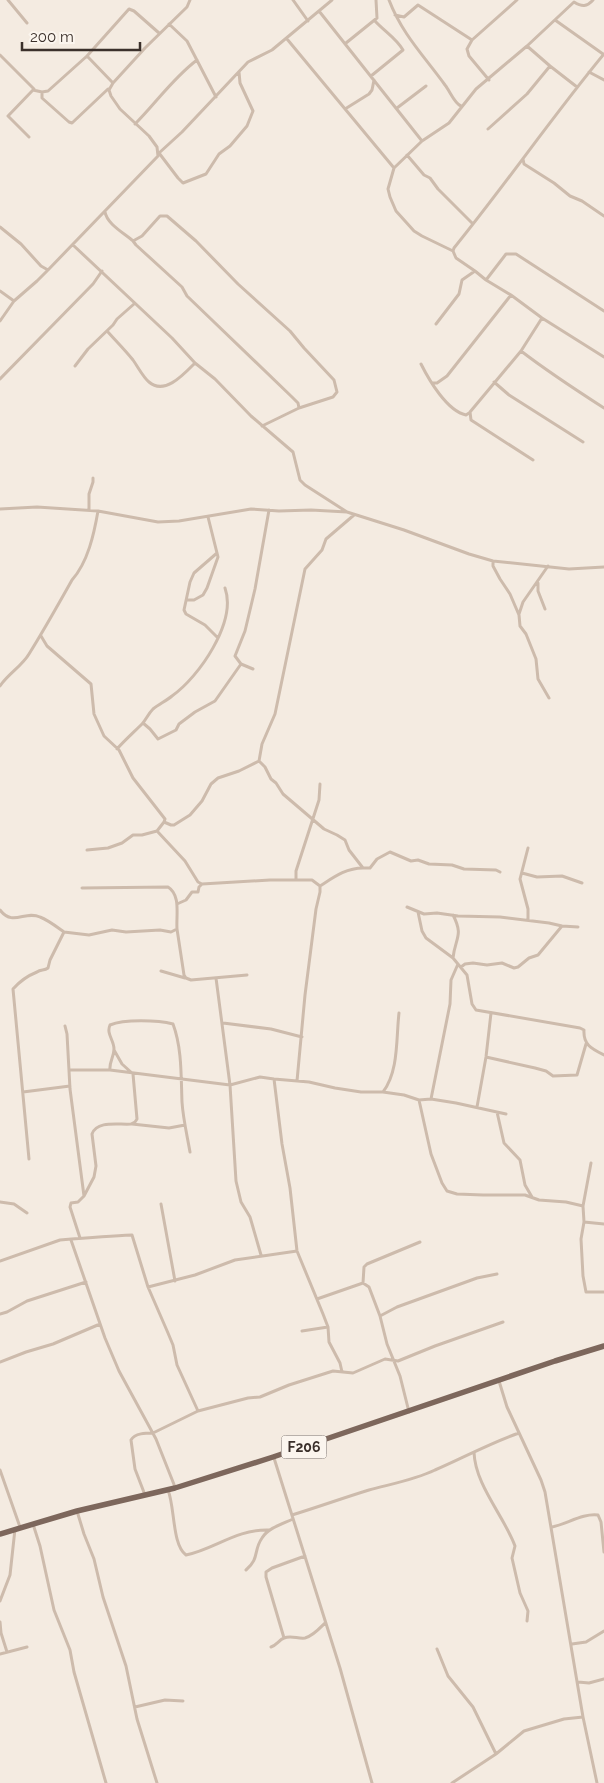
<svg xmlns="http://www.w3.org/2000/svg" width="604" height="1783" font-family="Raleway,sans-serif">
	<rect width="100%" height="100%" fill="#f4ebe1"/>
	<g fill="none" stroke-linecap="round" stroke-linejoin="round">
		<path stroke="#cdbbac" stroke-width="3" d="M 8,0 L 27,23
			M 293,0 L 308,21
			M 389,0 C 402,34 424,56 445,85 C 450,91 454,103 461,106
			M 319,11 L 422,141
			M 395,15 L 404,17 L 418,5 L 472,40
			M 555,20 L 603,54
			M 169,24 L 187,41 L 216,97
			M 287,39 L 394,168
			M 346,43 L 377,18 L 376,0
			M 527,46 L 550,66 L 577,87
			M 604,54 C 552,117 506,184 454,248 L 453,251 L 456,258 L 475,271 L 486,280 L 511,295 L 542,318 L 604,357
			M 0,55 L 34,89
			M 87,56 L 129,9 L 134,11 L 159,33
			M 239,72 L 240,83 L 253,111 L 247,126 L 230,146 L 219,154 L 206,174 L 183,183 L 178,178 L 159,153 L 182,132 L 248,62 L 272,50 L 332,0
			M 589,72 L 604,80
			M 371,76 L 403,50 C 396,38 384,31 375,21
			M 489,80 L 469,56 L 467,49 L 472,40 L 517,0
			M 42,92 L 42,98 L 69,122 L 72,123 L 108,89
			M 397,108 L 426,86
			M 345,109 L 369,94 L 372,90 L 374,80
			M 135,124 C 156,103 173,78 197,60
			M 488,129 L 527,94 L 550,66
			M 29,137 L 8,116 L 33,90 L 42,92 L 48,91 L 87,56 L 113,83
			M 407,155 L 424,175 L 430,178 L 438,189 L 473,224
			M 523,159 L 524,164 L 554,183 L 570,196 L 582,201 L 604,216
			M 105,212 C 107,224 124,233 133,241 L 142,236 L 160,216 L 167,216 L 196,241 L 238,284 L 290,331 L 304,348 L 334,380 L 337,392 L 333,397 L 299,408 L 262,426
			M 0,227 L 21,244 L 41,266 L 48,270 L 158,156 L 157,147 L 149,136 L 120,109 L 111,96 L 109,90 L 113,83 L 145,48 L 187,7 L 190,0
			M 133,241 L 136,245 L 182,287 L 187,296 L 292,397 L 298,403 L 299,408
			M 73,245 L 172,338 L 195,363 L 215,379 L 251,416 L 293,452 L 300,480 L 305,485 L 347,512
			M 453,251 L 422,236 L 414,231 L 396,211 L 390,197 L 388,189 L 394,168 L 422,141 L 449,123 L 476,89 L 527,46 L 574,2 C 582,7 587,7 593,0
			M 486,280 L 506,254 L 516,254 L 604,311
			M 0,291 L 14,301
			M 0,321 L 14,301 L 37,281 L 48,270
			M 436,324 L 459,294 L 462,280 L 475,271
			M 107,331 C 116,341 125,350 133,360 C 138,367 143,377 149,382 C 165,396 185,373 195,363
			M 521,351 C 547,371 576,390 604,408
			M 421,364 C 429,380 447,411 466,415 L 469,413
			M 75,366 L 88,349 L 113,325 L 117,319 L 134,304
			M 0,379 L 93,284 L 102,271
			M 494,382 L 509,395 L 583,442
			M 432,383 L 437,383 L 447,376 L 511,295
			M 533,460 L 471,420 L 470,412 L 521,351 L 542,318
			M 0,509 L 37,507 L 98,511 L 158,522 L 179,521 L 251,509 L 279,511 L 311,510 L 347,512 L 404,530 L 469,554 L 493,561 L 569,569 L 604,567
			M 89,510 L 89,494 L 93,482 L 93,478
			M 217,553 L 194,573 L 190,582 L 184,610 L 186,614 L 205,625 L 218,638
			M 493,561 L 493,566 L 500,579 L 510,594 L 519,615 L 520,626 L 526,634 L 536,659 L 538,679 L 549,698
			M 538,583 L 538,591 L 545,609
			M 187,600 L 194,600 L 203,595 L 207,588 L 218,557 L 208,517
			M 519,614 L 523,602 L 548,566
			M 41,636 L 47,646 L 91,684 L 94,714 L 104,736 L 119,750 L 133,778 L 165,819 L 164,822 L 157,831
			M 241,664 L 235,656 L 245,631 L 255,589 L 269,510
			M 0,686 C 8,674 22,666 29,654 C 44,630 58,605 72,580 C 88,562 94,534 98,511
			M 143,723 L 150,729 L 158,739 L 176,730 L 179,724 L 195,712 L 215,701 L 241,664 L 253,669
			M 117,749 C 125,740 134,732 142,724 C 146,720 148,714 153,709 C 159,704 166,701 172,696 C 199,677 237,622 225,588
			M 259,761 L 265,767 L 271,779 L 276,783 L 283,794 L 324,829 L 337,835 L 345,840 L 349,850 L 363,868 L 370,868 L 377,859 L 390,852 L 411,861 L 418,860 L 429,864 L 452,865 L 464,869 L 496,870 L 500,872
			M 164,822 L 171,825 L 174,825 L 190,815 L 202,801 L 211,784 L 218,778 L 239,771 L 259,761 L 262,744 L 275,714 L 305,569 L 322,550 L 326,539 L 354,515
			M 87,850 L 108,848 L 122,843 L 133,835 L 142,835 L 157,831 L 185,861 L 198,882 L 202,884 L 270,880 L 312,880 L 320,886 L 320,892 L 316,909 L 305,995 L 297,1081
			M 522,873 L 537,877 L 562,876 L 582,883
			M 296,880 L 296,871 L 319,800 L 320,784
			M 320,886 C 334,877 346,868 363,868
			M 177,904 L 186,900 L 192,892 L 198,892 L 199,887 L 202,884
			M 407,907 L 424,914 L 437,913 L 458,916 L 500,917 L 549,923 L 562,926 L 578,927
			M 0,910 C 13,927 25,910 40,917 C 48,920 57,927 64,932
			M 418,912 L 422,931 L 426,938 L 453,958
			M 453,915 C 464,936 455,938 453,958 L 467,975 L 472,1004 L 476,1010 L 580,1028 L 584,1030 C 583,1045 592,1049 604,1055
			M 528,920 L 528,909 L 520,879 L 528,848
			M 177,929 L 184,975 L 186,978 L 191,980 L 247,975
			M 461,967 L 465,964 L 473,963 L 487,965 L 502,963 L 514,968 L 518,967 L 529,958 L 538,955 L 562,926
			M 161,971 L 185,978
			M 216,978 L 230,1085 L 236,1181 L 241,1202 L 250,1217 L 261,1255
			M 223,1023 L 271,1029 L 302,1037
			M 65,1026 L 67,1034 L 70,1089 L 84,1196 L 78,1202 L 71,1203 L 70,1207 L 80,1238
			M 486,1057 L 535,1068 L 546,1071 L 553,1076 L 577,1075 L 586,1044
			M 70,1070 L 110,1070 L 230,1085 L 260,1077 L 274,1079 L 309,1082 L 335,1088 L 361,1092 L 383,1092 L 404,1095 L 419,1100 L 431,1099 L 456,1103 L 506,1114
			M 110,1070 C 109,1062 114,1057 114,1049 C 114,1040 106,1034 110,1025 C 124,1019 158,1020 173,1024 C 182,1048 181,1076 182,1102 C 183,1118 187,1135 190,1152
			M 274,1079 L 282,1144 L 290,1188 L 297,1251 L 323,1314 L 328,1327 L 329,1342 L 340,1363 L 342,1372
			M 23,1092 L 70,1086
			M 383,1092 C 399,1071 396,1038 399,1013
			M 431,1099 L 450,1004 L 451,980 L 458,964
			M 419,1100 L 431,1154 L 442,1183 L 447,1191 L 457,1194 L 483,1195 L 525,1195 L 539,1200 L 566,1202 L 583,1206
			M 477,1107 L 486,1057 L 491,1013
			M 497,1112 L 504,1143 L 520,1160 L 525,1185 L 532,1197
			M 132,1124 L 169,1128 L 185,1125
			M 29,1159 L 13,989 C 20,981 27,976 37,972 C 41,969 44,971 48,968 L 50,960 L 64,932 L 89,935 L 112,930 L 126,932 L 160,930 L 171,932 L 177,929 C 176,915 181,895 168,887 L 82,888
			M 591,1163 L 583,1206 L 584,1222 L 581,1239 L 583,1276 L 586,1292 L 604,1292
			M 84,1196 L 94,1177 L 96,1166 L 92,1134 C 97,1120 119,1125 131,1124 L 135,1122 L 137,1119 L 133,1074 L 122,1064 L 114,1050
			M 0,1202 L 14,1204 L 27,1213
			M 161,1204 L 175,1281
			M 584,1222 L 604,1224
			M 71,1240 L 105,1338 L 119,1371 L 156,1439 L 175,1487
			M 0,1261 L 60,1240 C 84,1238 108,1236 132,1235 L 148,1287 L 168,1333 L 173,1345 L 177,1365 L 198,1411
			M 363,1283 L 364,1267 L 367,1264 L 420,1242
			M 148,1287 L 195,1275 L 235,1260 L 297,1251
			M 317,1299 L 363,1283 L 369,1287 L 380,1316 L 387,1344 L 400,1376 L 409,1412
			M 0,1314 L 7,1312 L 27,1301 L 86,1282
			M 380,1316 L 397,1307 L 477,1278 L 497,1274
			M 302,1331 L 328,1327
			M 0,1362 L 26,1352 L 53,1344 L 100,1324
			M 499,1381 L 507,1407 L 541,1480 L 545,1492 L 583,1717 L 597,1783
			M 474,1452 C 475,1485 504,1516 515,1546 L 512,1558 L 520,1593 L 528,1611 L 527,1621
			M 274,1458 L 340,1668 L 372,1783
			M 0,1470 L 20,1527
			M 168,1490 C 175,1507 172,1545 186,1555 C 215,1549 236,1529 269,1530
			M 145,1495 L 135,1469 L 131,1440 C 135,1433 146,1433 153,1433 L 198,1411 L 248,1398 L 260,1397 L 289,1385 L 333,1371 L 353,1373 L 385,1359 L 398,1361 L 435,1346 L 503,1322
			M 77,1511 L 84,1534 L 94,1559 L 103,1597 L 126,1666 L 137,1719 L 157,1783
			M 292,1515 C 318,1507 343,1498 369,1490 C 391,1484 414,1480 435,1470 C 463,1458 490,1443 519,1433
			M 33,1524 L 40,1546 L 54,1610 L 70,1650 L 74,1672 L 106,1783
			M 552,1527 C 567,1524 583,1513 598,1515 L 601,1522 L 604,1552
			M 246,1570 C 260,1558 253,1551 262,1538 C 268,1528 282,1524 293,1519
			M 0,1601 L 10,1575 L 15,1529
			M 0,1622 L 1,1633 L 7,1652
			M 284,1638 L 266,1577 L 266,1572 L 272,1568 L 305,1556
			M 572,1644 L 586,1642 L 604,1631
			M 271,1647 C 277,1645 279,1640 284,1638 C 291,1635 298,1639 305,1638 C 313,1636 320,1628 325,1623
			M 437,1649 L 448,1676 L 473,1707 L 496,1754 L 524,1731 L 564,1719 L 583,1717
			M 0,1654 L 27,1647
			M 578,1682 L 589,1683 L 604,1679
			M 135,1707 L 165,1700 L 183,1701
			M 452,1783 L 496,1754"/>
		<path stroke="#7d675c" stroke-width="5.5" d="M 0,1534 L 77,1511 L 175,1488 L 273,1457 L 555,1361 L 604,1346"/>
	</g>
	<g text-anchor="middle" stroke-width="4.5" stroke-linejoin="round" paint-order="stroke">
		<rect fill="#fbf5ee" stroke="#756b66" stroke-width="1" x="281.5" y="1435.5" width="45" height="23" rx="4"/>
		<g font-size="14" font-weight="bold" fill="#3b302b">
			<text x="304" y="1452">F206</text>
		</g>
	</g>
	<path d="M22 42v8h118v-8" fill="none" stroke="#3b302b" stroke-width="2.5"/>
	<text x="30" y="42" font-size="15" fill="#3b302b" stroke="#fbf5ee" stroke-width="4" paint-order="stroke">200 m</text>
</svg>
